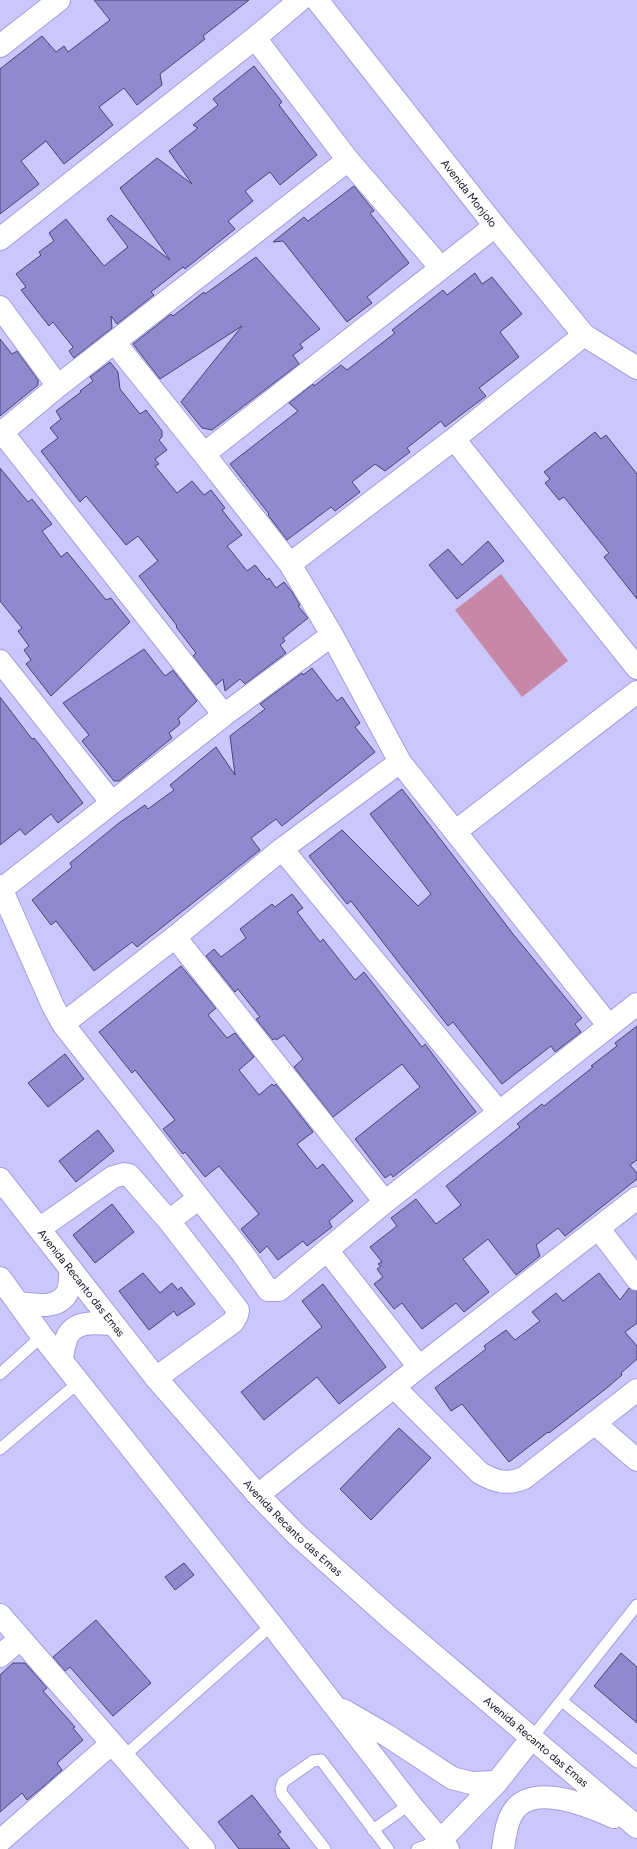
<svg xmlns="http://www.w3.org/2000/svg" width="637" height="1849" font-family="Figtree,sans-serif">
	<rect width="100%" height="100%" fill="#cbc7fc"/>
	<path fill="#c788a7" d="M 501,574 L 568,661 L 522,697 L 455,610 Z"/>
	<path fill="#9089cd" stroke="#4a427a" d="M 94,0 L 249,0 L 203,36 L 205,39 L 160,74 L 162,85 L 137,105 L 124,88 L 99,107 L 113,125 L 64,164 L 46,141 L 21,161 L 39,184 L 0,214 L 0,69 L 42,36 L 56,52 L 64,46 L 68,52 L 110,20 Z
		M 254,66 L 282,102 L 279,105 L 317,155 L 280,185 L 270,172 L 245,191 L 253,201 L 228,221 L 235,229 L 185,269 L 183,267 L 151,292 L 154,295 L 117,324 L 111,316 L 112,328 L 74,358 L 69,351 L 73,347 L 53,322 L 49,326 L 21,290 L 26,287 L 16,274 L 41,255 L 39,252 L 54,241 L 49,233 L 66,219 L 104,266 L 128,247 L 107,219 L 111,215 L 170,260 L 120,188 L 157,158 L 192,184 L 169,151 L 198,128 L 193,125 L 218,105 L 213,99 Z
		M 354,186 L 374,211 L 370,213 L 409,263 L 367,297 L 372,303 L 347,322 L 283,241 L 273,242 L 304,217 L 308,221 Z
		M 256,257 L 320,329 L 300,344 L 303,348 L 293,355 L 299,364 L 212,430 L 202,428 L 181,402 L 242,326 L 160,379 L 133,344 L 171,314 L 173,316 L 204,292 L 205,294 Z
		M 475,273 L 482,284 L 492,277 L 522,314 L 500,332 L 519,357 L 479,388 L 486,396 L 445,427 L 441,421 L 407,448 L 410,452 L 385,471 L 375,464 L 352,482 L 360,492 L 335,511 L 331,507 L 287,540 L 268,515 L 269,514 L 230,464 L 298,411 L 289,403 L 313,384 L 314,386 L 341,365 L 347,370 L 395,333 L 392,330 L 443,290 L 447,295 Z
		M 0,339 L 12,354 L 17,351 L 38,380 L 38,385 L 0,416 Z
		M 110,362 L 118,372 L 120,389 L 140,414 L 146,410 L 162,431 L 162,437 L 159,440 L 167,450 L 155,459 L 159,464 L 155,466 L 177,493 L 192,481 L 204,495 L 211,490 L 225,508 L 222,510 L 242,535 L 227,546 L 247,571 L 255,565 L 267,580 L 269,578 L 276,588 L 284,582 L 292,592 L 300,605 L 298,606 L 308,618 L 283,638 L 285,641 L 280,645 L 286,653 L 245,684 L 240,679 L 225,691 L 223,679 L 216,685 L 193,656 L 196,653 L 176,627 L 177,626 L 139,576 L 158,561 L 138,536 L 126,545 L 86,496 L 80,502 L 41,451 L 58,438 L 50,428 L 61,419 L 56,411 L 81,392 L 80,391 L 93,381 L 90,377 Z
		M 595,432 L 601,439 L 606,435 L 637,474 L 637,599 L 604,557 L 609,553 L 564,497 L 559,500 L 545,483 L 550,479 L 544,472 Z
		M 0,468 L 28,502 L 32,499 L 52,524 L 42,531 L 61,557 L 67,552 L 106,600 L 111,598 L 130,622 L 51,696 L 26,664 L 31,660 L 24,650 L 29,646 L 18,631 L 22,628 L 0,601 Z
		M 488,541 L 504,561 L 457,599 L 429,565 L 448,549 L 462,565 Z
		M 144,649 L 165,676 L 173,670 L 197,701 L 178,719 L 180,722 L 179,725 L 169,733 L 172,738 L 119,781 L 114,781 L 82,741 L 89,735 L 63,703 Z
		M 312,668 L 337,701 L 342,697 L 360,723 L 355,727 L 375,752 L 282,826 L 276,819 L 251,838 L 260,850 L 137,947 L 132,942 L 94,971 L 56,921 L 51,925 L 32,900 L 72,867 L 70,863 L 119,823 L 145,805 L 148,809 L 174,790 L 170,785 L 216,747 L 235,775 L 230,736 L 265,709 L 260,704 L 302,673 L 303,675 Z
		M 0,697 L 32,739 L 34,738 L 39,744 L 83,803 L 58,823 L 51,814 L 25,835 L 20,829 L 0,845 Z
		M 402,789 L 513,934 L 582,1018 L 575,1024 L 581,1032 L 555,1052 L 551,1046 L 502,1084 L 453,1022 L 448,1026 L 351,901 L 347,904 L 309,856 L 342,830 L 418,906 L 431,894 L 370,814 Z
		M 292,894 L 303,908 L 297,912 L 320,942 L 323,939 L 355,980 L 364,972 L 422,1047 L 425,1044 L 476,1112 L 393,1177 L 391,1174 L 385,1178 L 355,1139 L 420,1087 L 402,1064 L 333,1117 L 294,1067 L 303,1059 L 284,1035 L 276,1040 L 275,1038 L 273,1040 L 256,1019 L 260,1017 L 238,989 L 235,992 L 206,956 L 214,949 L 221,957 L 246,938 L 240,929 L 272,904 L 275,907 Z
		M 181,966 L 216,1008 L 208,1015 L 227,1038 L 235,1033 L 254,1057 L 239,1070 L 259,1095 L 272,1084 L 274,1086 L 276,1084 L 313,1132 L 297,1144 L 317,1169 L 323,1164 L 353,1201 L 329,1221 L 332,1227 L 307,1246 L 303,1241 L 278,1260 L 267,1246 L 260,1253 L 241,1229 L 259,1214 L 219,1166 L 205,1177 L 185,1152 L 183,1154 L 163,1129 L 175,1120 L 135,1070 L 132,1073 L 99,1032 Z
		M 637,1026 L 637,1160 L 630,1165 L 637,1173 L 637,1179 L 565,1236 L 558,1228 L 536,1245 L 540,1256 L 516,1275 L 488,1239 L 463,1259 L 489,1292 L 464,1312 L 456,1303 L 422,1329 L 402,1303 L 394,1309 L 374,1284 L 383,1277 L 377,1269 L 381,1266 L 378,1264 L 382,1262 L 370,1247 L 397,1226 L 391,1218 L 416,1199 L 436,1224 L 461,1205 L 446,1186 L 520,1127 L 517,1124 L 542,1104 L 544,1106 L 593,1067 L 591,1066 L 617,1046 L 615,1043 Z
		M 65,1054 L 84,1079 L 48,1107 L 28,1083 Z
		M 98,1130 L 114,1151 L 76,1182 L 59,1161 Z
		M 112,1204 L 134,1232 L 95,1263 L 73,1235 Z
		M 143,1273 L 160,1293 L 172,1283 L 178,1290 L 181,1287 L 195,1304 L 177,1316 L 174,1311 L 149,1330 L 119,1291 Z
		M 599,1273 L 620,1300 L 629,1288 L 637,1291 L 637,1323 L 625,1332 L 637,1346 L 637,1359 L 621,1373 L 622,1375 L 608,1387 L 549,1433 L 548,1432 L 509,1462 L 462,1404 L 451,1411 L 435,1388 L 486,1349 L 484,1346 L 506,1330 L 515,1340 L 540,1321 L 532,1312 L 556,1293 L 563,1301 Z
		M 323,1284 L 386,1367 L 339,1404 L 317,1377 L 264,1420 L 241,1392 L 322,1327 L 302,1301 Z
		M 399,1428 L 431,1458 L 371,1520 L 340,1489 Z
		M 184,1563 L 194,1575 L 175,1590 L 165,1577 Z
		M 96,1620 L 151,1683 L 113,1716 L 70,1667 L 65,1671 L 53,1657 Z
		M 621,1653 L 637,1667 L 637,1723 L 594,1686 Z
		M 13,1663 L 25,1663 L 47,1688 L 43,1691 L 75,1727 L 73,1728 L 83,1740 L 57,1763 L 62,1770 L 44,1786 L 27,1800 L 22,1793 L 0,1812 L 0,1675 Z
		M 252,1795 L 281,1832 L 278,1834 L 290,1849 L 239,1849 L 218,1822 Z"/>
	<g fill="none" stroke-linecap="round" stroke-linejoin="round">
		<g stroke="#a39ddd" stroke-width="13">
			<path id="service" d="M 0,1374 L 42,1336
				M 0,1449 L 79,1382
				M 562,1701 L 637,1762
				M 531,1739 L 637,1605
				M 123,1757 L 272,1625
				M 373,1830 L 410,1804
				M 325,1849 L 282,1794 L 281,1789 L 283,1782 L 313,1761 L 321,1760 L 388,1849
				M 417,1849 L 441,1840"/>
		</g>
		<g stroke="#a39ddd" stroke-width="24">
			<path id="minor" d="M 255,38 L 348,160 L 441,268
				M 0,46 L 59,0
				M 0,239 L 255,38 L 300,0
				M 0,307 L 58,386
				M 115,343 L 204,454 L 290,564 L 332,635 L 400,762 L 609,1026
				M 2,432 L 224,715
				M 0,434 L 58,386 L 348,160
				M 454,439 L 637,668
				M 204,454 L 495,226
				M 290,564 L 454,439 L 584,335
				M 0,661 L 112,803
				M 456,831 L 637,692
				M 282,849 L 499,1112
				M 0,886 L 53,1006 L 63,1024 L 243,1254 L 268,1290 L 279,1290 L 385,1202 L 637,1004
				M 2,889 L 224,715 L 332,635
				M 175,937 L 385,1202
				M 63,1024 L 175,937 L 282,849 L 400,762
				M 169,1221 L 199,1198
				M 39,1229 L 113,1177 L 124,1174 L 129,1175 L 169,1221 L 238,1310 L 237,1315 L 233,1322 L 156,1378
				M 599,1229 L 637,1279
				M 327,1250 L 419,1367
				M 395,1388 L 480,1473 C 496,1482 507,1485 524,1478 L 637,1390
				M 594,1423 L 637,1460
				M 258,1495 L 419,1367 L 637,1198
				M 0,1615 L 204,1849
				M 0,1656 L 20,1639
				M 0,1841 L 111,1744"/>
		</g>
		<g stroke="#a39ddd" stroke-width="24">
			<g id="tertiary">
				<path id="s1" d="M 317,0 L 495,226 L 584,335 L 637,368"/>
			</g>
		</g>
		<g stroke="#a39ddd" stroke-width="24">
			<g id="secondary">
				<path id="s2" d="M 0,1179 L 156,1378 L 258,1495 L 297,1535 L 390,1618 L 637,1827"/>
				<path d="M 0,1278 L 42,1336 L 272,1625 L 410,1804 L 448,1849"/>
				<path d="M 19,1303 C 35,1305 60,1310 68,1291 C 70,1285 70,1276 71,1269"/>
				<path d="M 62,1359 C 63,1352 64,1344 67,1337 C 75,1320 97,1323 112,1324"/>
				<path d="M 343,1710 L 388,1736 L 452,1778 L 471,1783 L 497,1782"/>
				<path d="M 441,1840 L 497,1782 L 531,1739"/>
				<path d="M 503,1849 C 505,1835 507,1816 518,1806 C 541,1785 590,1807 614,1817"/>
			</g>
		</g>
		<use href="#service" stroke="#fff" stroke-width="11"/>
		<use href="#minor" stroke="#fff" stroke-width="22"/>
		<use href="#tertiary" stroke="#fff" stroke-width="22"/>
		<use href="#secondary" stroke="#fff" stroke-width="22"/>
	</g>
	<g text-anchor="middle" stroke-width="4" stroke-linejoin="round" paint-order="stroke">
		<g font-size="11" fill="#120e25" stroke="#cbc7fc">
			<text dy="4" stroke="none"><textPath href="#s1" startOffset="246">Avenida Monjolo</textPath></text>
			<text dy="4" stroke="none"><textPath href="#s2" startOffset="132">Avenida Recanto das Emas</textPath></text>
			<text dy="4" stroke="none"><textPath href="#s2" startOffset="456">Avenida Recanto das Emas</textPath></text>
			<text dy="4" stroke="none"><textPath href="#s2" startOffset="780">Avenida Recanto das Emas</textPath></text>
		</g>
	</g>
</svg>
